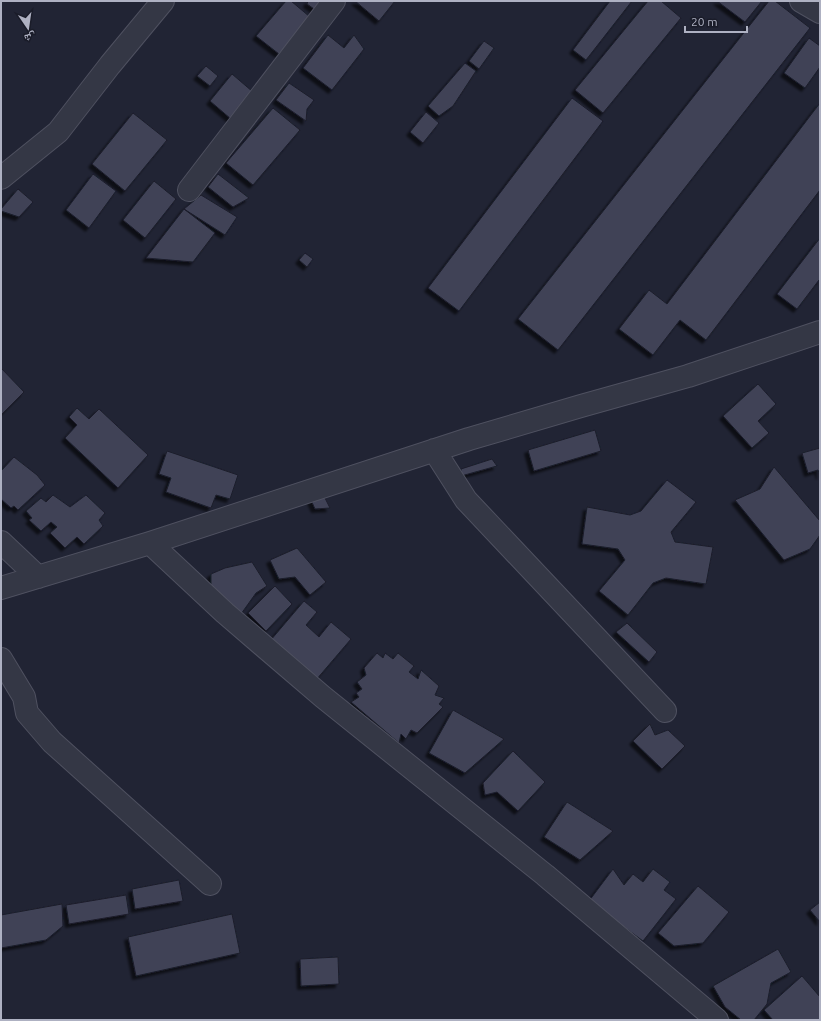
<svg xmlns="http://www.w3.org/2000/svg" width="821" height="1021" font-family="Ubuntu,'Noto Naskh Arabic',sans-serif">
	<defs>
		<filter id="shadow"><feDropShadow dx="-3.5" dy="3.5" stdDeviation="1" flood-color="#0009"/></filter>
	</defs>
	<rect width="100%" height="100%" fill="#212434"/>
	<path fill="#3f4357" stroke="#1c1e2b" filter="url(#shadow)" d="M 286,1 L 291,1 L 310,17 L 279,54 L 256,36 Z
		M 308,1 L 325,1 L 317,11 L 307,4 Z
		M 355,1 L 395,1 L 379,21 Z
		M 610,1 L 632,1 L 586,60 L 573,50 Z
		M 648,1 L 661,1 L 681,18 L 603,113 L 575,90 Z
		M 717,1 L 762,1 L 745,22 Z
		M 769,1 L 775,1 L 810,28 L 558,350 L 518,319 Z
		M 328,35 L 344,48 L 354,35 L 364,49 L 332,90 L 303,68 Z
		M 809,38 L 820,46 L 820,67 L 805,88 L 784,73 Z
		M 484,41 L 494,48 L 479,69 L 469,61 Z
		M 465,63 L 476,71 L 453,106 L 439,116 L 428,106 Z
		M 206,66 L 218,76 L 210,86 L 197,76 Z
		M 232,74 L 253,92 L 231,119 L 210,101 Z
		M 289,83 L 314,100 L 307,109 L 306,121 L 276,100 Z
		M 572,98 L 603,121 L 459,311 L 428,288 Z
		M 820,103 L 820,190 L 706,340 L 680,320 L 653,355 L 619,329 L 649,290 L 667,304 Z
		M 273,108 L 300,130 L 253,185 L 226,163 Z
		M 426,112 L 439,123 L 423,143 L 410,132 Z
		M 133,113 L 167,140 L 125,191 L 92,164 Z
		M 93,174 L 116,191 L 89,228 L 66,210 Z
		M 218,174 L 249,198 L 233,207 L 208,187 Z
		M 154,181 L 176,199 L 145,238 L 123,220 Z
		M 18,189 L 33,202 L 19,217 L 1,211 L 1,209 Z
		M 201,195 L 237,217 L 225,235 L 184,209 Z
		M 184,209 L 215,233 L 193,262 L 146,258 Z
		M 820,238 L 820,281 L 819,280 L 797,309 L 777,294 Z
		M 305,253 L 313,259 L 307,267 L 299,260 Z
		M 1,368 L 24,392 L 1,415 Z
		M 758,384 L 776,404 L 758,421 L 769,433 L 752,448 L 723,416 Z
		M 77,408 L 89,419 L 99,409 L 148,455 L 118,488 L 65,438 L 77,425 L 69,417 Z
		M 595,430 L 601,451 L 534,471 L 528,450 Z
		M 820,448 L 820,476 L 818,470 L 808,473 L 802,453 Z
		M 167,451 L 238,475 L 230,499 L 216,495 L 211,508 L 166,492 L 171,478 L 159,474 Z
		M 14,457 L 37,475 L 45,485 L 18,510 L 14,506 L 11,508 L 1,499 L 1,471 Z
		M 492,459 L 497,466 L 461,476 L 461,469 Z
		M 774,467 L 820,521 L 820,535 L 810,549 L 784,560 L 735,500 L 760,489 Z
		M 667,480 L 696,502 L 671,532 L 675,542 L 713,547 L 706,584 L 666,578 L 653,583 L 628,615 L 599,591 L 625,560 L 618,549 L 582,544 L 587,507 L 630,515 L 641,511 Z
		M 323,494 L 330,508 L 315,509 L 311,500 Z
		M 53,495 L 70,507 L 86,495 L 105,513 L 99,520 L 103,526 L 84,544 L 77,537 L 65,548 L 50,533 L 57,527 L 51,522 L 41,531 L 29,520 L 32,518 L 26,511 L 41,498 L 46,502 Z
		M 297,548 L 326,582 L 310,595 L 295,577 L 279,579 L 270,560 Z
		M 252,562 L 267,586 L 256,593 L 241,614 L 211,593 L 211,574 L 225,568 Z
		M 275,586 L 292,604 L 266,631 L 248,613 Z
		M 304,601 L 317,612 L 306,625 L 319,637 L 331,622 L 351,639 L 316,680 L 270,641 Z
		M 627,623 L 657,652 L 649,662 L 616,632 Z
		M 377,653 L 383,658 L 385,653 L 393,659 L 398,653 L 414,666 L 409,672 L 418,679 L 421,670 L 439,686 L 435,695 L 444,698 L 439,704 L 443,707 L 417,733 L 411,730 L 406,739 L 401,734 L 399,743 L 351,702 L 359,697 L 356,693 L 362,689 L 357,682 L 366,675 L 364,668 Z
		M 453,710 L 504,739 L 465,773 L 429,753 Z
		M 650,724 L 655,735 L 668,730 L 685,746 L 662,769 L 633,741 Z
		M 513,751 L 545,782 L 518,811 L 497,792 L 485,795 L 483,783 Z
		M 567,802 L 613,831 L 580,860 L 544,837 Z
		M 613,869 L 624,885 L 633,874 L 643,882 L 653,869 L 670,882 L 664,890 L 676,899 L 643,941 L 589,901 Z
		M 179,880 L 183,901 L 135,909 L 132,889 Z
		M 698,886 L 729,912 L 703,943 L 674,946 L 658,933 Z
		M 126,895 L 129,914 L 69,924 L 66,905 Z
		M 820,902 L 820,922 L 810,910 Z
		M 62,904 L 63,926 L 46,940 L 1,948 L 1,915 Z
		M 232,914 L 240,953 L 136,976 L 128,937 Z
		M 778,949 L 791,972 L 771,983 L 767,1004 L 754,1020 L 741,1020 L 725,1007 L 713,986 Z
		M 338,957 L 339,984 L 301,986 L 300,959 Z
		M 802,976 L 820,997 L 820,1020 L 773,1020 L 764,1010 Z"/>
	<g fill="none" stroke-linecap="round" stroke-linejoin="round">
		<g stroke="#4f5160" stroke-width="24">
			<path id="minor" d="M 801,1 L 820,12
				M 1,178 L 58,132 L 110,65 L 163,1
				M 189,190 L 334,1
				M 434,450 L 466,500 L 665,711
				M 1,542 L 38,577
				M 150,543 L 225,613 L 323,697 L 545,875 L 717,1020
				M 1,588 L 150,543 L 469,439 L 581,406 L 688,376 L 820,332
				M 1,659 L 24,697 L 27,713 L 52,742 L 210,884"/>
		</g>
		<use href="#minor" stroke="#343745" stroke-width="22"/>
	</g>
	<rect width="821" height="1021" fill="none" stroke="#aeb1c2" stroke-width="4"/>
	<g transform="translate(28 28) rotate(167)" stroke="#1a1c29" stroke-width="3" paint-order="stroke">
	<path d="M0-3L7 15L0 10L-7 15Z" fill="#aeb1c2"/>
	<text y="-6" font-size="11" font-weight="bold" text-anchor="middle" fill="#aeb1c2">ش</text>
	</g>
	<path d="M685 26v6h62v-6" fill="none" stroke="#aeb1c2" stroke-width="2"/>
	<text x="691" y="26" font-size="12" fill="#aeb1c2" stroke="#1a1c29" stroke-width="3" paint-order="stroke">20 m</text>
</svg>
